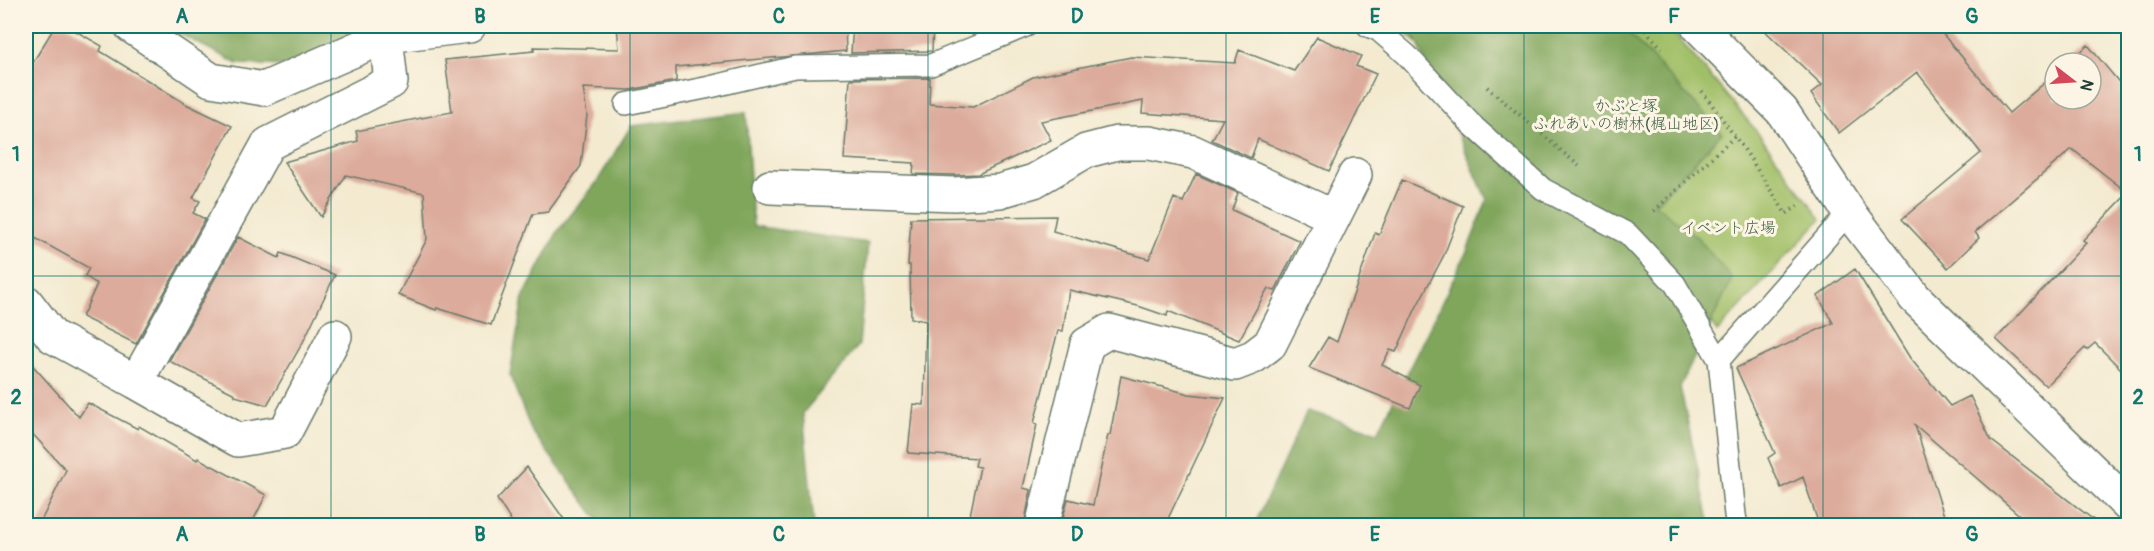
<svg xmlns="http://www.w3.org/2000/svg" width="2154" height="551" font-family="Pangolin,'Klee One',sans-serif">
	<rect width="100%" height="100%" fill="#fcf5e5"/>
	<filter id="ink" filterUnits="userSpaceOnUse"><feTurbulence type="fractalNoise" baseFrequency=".0167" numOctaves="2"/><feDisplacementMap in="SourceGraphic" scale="12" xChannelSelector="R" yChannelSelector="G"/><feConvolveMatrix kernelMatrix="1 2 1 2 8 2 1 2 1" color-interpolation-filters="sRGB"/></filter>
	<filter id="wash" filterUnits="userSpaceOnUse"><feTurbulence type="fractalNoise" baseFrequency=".008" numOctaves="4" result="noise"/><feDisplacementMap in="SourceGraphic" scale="24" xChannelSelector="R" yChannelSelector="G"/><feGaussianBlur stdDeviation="1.35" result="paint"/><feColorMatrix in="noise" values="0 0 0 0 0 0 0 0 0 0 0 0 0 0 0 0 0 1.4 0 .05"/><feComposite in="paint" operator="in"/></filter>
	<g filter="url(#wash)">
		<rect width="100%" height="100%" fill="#f3ead0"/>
		<path fill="#a1bf67" stroke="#607e4e" stroke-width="1.5" d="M 1399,26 L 1668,26 L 1759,134 L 1821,219 L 1717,332 L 1655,242 L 1450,73 Z"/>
		<path fill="#80a65c" stroke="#507248" stroke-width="1.5" d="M 171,26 L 370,26 L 286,66 L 238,64 L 176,32 Z
			M 1421,26 L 1622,26 L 1722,133 L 1655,204 L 1697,237 L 1732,279 L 1680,387 L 1710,525 L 1254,526 L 1307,411 L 1378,432 L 1467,251 L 1487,200 L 1414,35 Z
			M 746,112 L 753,226 L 868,243 L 859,345 L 803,413 L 814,525 L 602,525 L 531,430 L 510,375 L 523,298 L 558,231 L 597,182 L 631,126 Z"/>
		<g id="blocks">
			<path fill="#dcab9b" d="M 55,26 L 67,26 L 102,46 L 100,51 L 186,104 L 232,126 L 193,198 L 200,201 L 193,213 L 205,219 L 136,344 L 82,317 L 97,284 L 85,276 L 89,268 L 26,233 L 26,74 Z
				M 617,26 L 845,26 L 846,51 L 676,67 L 676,81 L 630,90 L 583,88 L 587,115 L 581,166 L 548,212 L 533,214 L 491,325 L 437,308 L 436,310 L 398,295 L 427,239 L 424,193 L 346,175 L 321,217 L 284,162 L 358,141 L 356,131 L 452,112 L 445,60 L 534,51 L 534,47 L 619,49 Z
				M 853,26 L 933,26 L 932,51 L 851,53 Z
				M 1760,26 L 1936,26 L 2009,113 L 2055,74 L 2055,99 L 2091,99 L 2091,63 L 2068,63 L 2088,45 L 2128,93 L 2128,376 L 2095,343 L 2087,350 L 2085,348 L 2046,386 L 1996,339 L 2086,243 L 2083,240 L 2128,193 L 2072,149 L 1975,232 L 1979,238 L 1948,268 L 1902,219 L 1981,153 L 1917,72 L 1839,133 L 1811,94 L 1822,85 Z
				M 1317,37 L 1361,56 L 1356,66 L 1376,74 L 1329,171 L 1258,139 L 1251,158 L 1212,140 L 1223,119 L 1142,113 L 1143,101 L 1041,121 L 1051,140 L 978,174 L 954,175 L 913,174 L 914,163 L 844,159 L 850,79 L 930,78 L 929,104 L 973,107 L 1033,77 L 1131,57 L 1235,63 L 1239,50 L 1294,71 Z
				M 1196,174 L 1238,193 L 1232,210 L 1300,241 L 1275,291 L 1268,288 L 1239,340 L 1168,311 L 1167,316 L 1138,306 L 1069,290 L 1063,331 L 1058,331 L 1034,423 L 1037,424 L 1023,488 L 1031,490 L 1024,525 L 968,525 L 980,467 L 975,466 L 977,458 L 908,453 L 913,404 L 924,405 L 926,321 L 911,318 L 910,265 L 908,265 L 911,218 L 1056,216 L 1053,231 L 1149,259 L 1174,198 L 1183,202 Z
				M 1402,180 L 1463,206 L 1444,255 L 1416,308 L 1396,352 L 1390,350 L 1382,365 L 1420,385 L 1410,408 L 1309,368 L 1328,337 L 1337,342 L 1375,233 L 1379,235 Z
				M 238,237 L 279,258 L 281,253 L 335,275 L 303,342 L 267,405 L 235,396 L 235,394 L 169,361 Z
				M 1855,269 L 1910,358 L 1950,406 L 1970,396 L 1991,440 L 2100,525 L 2031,525 L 1915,425 L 1947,525 L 1819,525 L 1803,477 L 1781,488 L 1768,458 L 1775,453 L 1736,368 L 1833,323 L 1818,296 Z
				M 26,358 L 79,417 L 88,403 L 138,429 L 139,426 L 197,460 L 198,458 L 266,495 L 251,525 L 39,525 L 66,470 L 26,427 Z
				M 1121,376 L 1189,394 L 1225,398 L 1165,525 L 1061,525 L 1068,499 L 1093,505 L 1108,435 L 1110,435 Z
				M 527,467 L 568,525 L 513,524 L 497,499 Z"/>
		</g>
	</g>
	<g filter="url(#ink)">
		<use href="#blocks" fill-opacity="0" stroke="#697a6b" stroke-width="1.5"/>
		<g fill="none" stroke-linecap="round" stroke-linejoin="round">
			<g stroke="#697a6b" stroke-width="24">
				<path id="lane" d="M 1368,26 L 1378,30 L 1407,55 L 1471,124 L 1543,189 L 1628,234 L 1675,284 L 1719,360 L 1735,515 L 1737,526
					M 626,104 L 710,87 L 795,67 L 931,65 L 1026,26
					M 1719,360 L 1849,212"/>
			</g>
			<g stroke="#697a6b" stroke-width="36">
				<path id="street" d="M 131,26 L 211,80 L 264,89 L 386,36
					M 1698,26 L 1782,111 L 1849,212 L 1915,298 L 2128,505
					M 770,187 L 954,194 L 1000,191 L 1034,181 L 1086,151 L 1117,143 L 1149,143 L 1193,152 L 1334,217
					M 26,302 L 52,336 L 136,382 L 268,144 L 391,82 L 386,36 L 469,26
					M 136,382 L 238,440 L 285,432 L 335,336
					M 1042,526 L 1087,344 L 1109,331 L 1235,364 L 1253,357 L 1270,344 L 1355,175"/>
			</g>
			<path stroke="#697a6b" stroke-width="4" stroke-dasharray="1.5 4.5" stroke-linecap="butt" d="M 1431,26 L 1437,33
				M 1641,26 L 1662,48
				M 1487,87 L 1579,166
				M 1702,91 L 1746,152 L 1786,214 L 1798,206
				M 1654,211 L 1735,136"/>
			<use href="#lane" stroke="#fff" stroke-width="21"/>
			<use href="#street" stroke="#fff" stroke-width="33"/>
		</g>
	</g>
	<path fill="none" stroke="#0f766e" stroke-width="1.5" stroke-opacity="0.55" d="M 331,26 L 331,526M 630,26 L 630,526M 928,26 L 928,526M 1226,26 L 1226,526M 1524,26 L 1524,526M 1823,26 L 1823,526M 26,276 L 2128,276"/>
	<g text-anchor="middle" stroke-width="6" stroke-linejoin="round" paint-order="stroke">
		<g font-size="16" fill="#405e41" stroke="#fcf5e5">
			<text x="1626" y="111">かぶと塚<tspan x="1626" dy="18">ふれあいの樹林(梶山地区)</tspan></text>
			<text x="1728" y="233">イベント広場</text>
		</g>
	</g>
	<rect width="2154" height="551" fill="none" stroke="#fcf5e5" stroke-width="66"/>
	<g transform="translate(2073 81) rotate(107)"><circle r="28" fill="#fcf5e5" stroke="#a4ab9e" stroke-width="1.5"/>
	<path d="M0-4.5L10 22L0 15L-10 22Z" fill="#d1495b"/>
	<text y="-9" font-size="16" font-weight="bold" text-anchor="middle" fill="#1f3d34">N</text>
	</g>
	<rect x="33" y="33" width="2088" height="485" fill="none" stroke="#0f766e" stroke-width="2"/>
	<g font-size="20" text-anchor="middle" font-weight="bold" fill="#0f766e">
		<text x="182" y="23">A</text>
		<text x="480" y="23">B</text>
		<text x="779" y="23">C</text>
		<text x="1077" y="23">D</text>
		<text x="1375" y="23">E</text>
		<text x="1674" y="23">F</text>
		<text x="1972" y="23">G</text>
		<text x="16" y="161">1</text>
		<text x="2138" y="161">1</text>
		<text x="16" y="404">2</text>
		<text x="2138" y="404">2</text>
		<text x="182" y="541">A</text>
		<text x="480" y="541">B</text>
		<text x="779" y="541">C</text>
		<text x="1077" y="541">D</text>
		<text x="1375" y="541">E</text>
		<text x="1674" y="541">F</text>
		<text x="1972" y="541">G</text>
	</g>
</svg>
